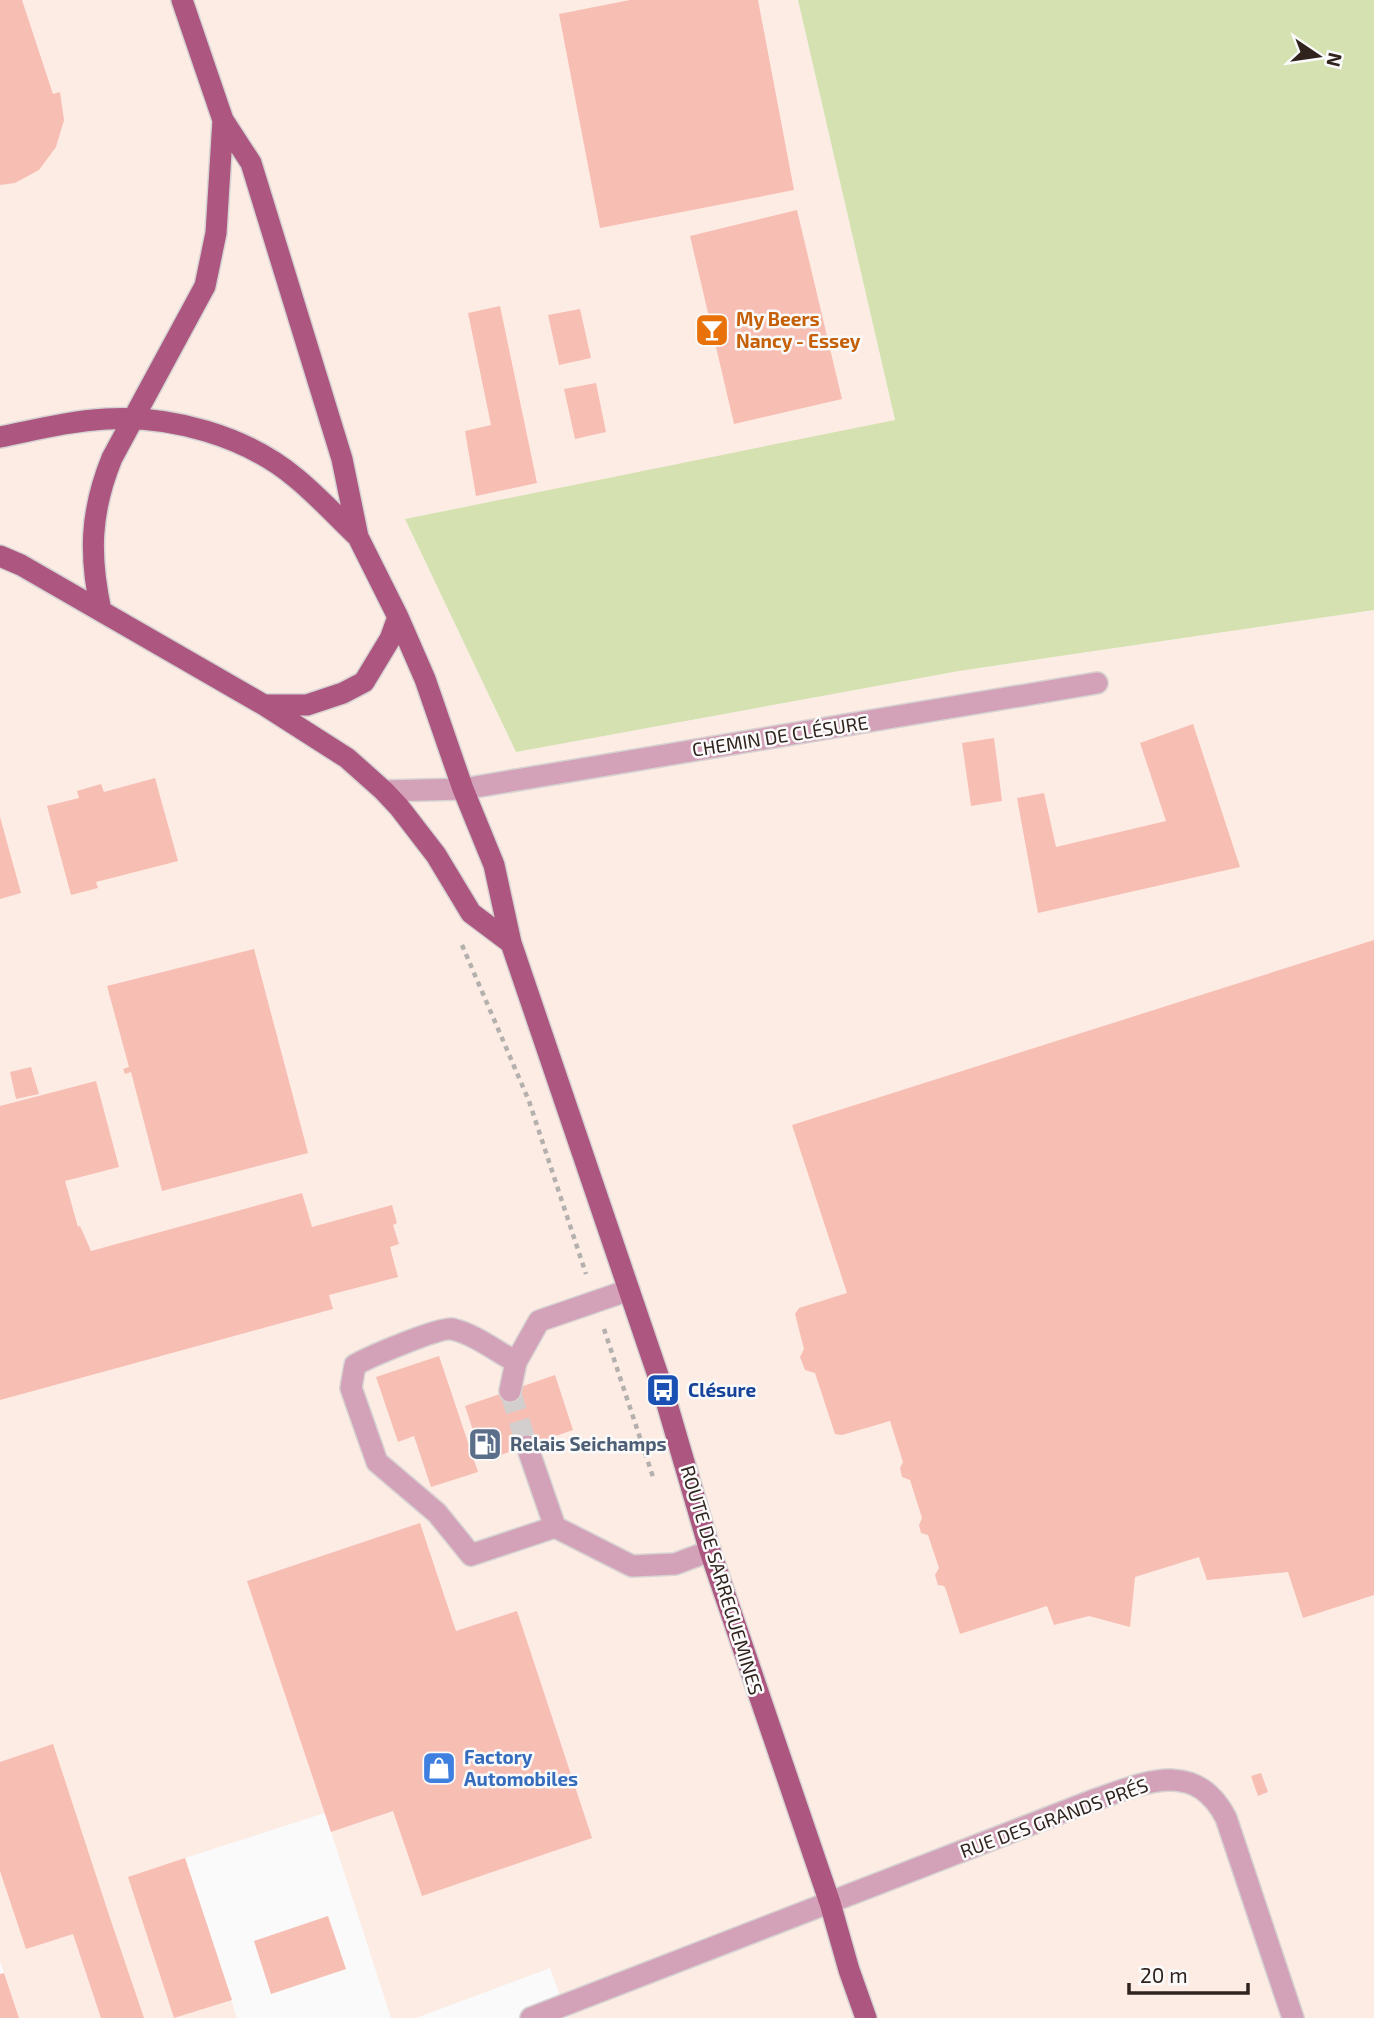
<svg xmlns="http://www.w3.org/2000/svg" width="1374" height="2018" font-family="'Exo 2',sans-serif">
	<rect width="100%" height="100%" fill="#fafafa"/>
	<path fill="#fdece4" d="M 0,0 L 798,0 L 895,421 L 405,519 L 516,752 L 959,671 L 1374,610 L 1374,2018 L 568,2018 L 550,1968 L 416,2018 L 391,2018 L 325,1813 L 185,1858 L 237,2018 L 19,2018 L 0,1961 Z"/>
	<path fill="#d5e1b0" d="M 798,0 L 1374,0 L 1374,610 L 959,671 L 516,752 L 405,519 L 895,420 Z"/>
	<path fill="#f7beb4" d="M 0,0 L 22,0 L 53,94 L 60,92 L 64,120 L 56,147 L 39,170 L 15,183 L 0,185 Z
		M 630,0 L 758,0 L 794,190 L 600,228 L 559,14 Z
		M 797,210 L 842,399 L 734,424 L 690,236 Z
		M 500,306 L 537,483 L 476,496 L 465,431 L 491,425 L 468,313 Z
		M 580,309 L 591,358 L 559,365 L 548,315 Z
		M 596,383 L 606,432 L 575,439 L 564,389 Z
		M 1193,724 L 1240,867 L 1038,913 L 1017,798 L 1044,793 L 1056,847 L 1166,821 L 1140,743 Z
		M 994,738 L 1002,801 L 971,806 L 962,743 Z
		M 155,778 L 178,861 L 96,882 L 98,888 L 71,895 L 47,806 L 79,798 L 77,791 L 101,784 L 104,792 Z
		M 0,817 L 21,893 L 0,899 Z
		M 1374,940 L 1374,1595 L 1303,1618 L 1288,1572 L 1207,1580 L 1199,1557 L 1135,1577 L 1130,1627 L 1089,1616 L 1054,1625 L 1047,1606 L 960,1634 L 946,1590 L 944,1586 L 938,1585 L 935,1575 L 939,1568 L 928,1535 L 921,1533 L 919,1525 L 922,1518 L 910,1480 L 902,1477 L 900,1468 L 903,1462 L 890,1421 L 842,1435 L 835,1434 L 815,1373 L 805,1370 L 800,1357 L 804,1349 L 795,1314 L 799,1308 L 847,1293 L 792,1125 Z
		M 254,949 L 308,1153 L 162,1191 L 131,1072 L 125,1074 L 123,1069 L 129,1067 L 107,986 Z
		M 31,1067 L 39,1094 L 16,1099 L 10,1072 Z
		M 96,1081 L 119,1167 L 65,1181 L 78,1227 L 80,1226 L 91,1251 L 302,1193 L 312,1227 L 392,1205 L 397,1223 L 393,1225 L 399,1244 L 390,1247 L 398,1277 L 329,1295 L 333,1309 L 0,1400 L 0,1106 Z
		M 439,1356 L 478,1472 L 431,1487 L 414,1436 L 398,1442 L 376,1377 Z
		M 555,1375 L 573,1430 L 483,1461 L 465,1406 Z
		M 420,1523 L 456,1631 L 517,1611 L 592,1838 L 422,1896 L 393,1811 L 331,1832 L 247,1581 Z
		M 53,1744 L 110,1918 L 144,2018 L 101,2018 L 73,1934 L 26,1949 L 0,1871 L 0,1762 Z
		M 1261,1773 L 1268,1792 L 1258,1796 L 1251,1776 Z
		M 185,1858 L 232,2000 L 174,2018 L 128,1877 Z
		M 328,1916 L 346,1969 L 271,1994 L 254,1941 Z
		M 4,1973 L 19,2018 L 0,2018 L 0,1974 Z"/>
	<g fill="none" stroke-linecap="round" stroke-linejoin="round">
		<path stroke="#d2cfce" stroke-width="21" stroke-dasharray="21 10" stroke-linecap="butt" d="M 510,1391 L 527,1446"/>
		<g stroke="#d6d3d2" stroke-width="24">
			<path id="minor" d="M 384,791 L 463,789 L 1097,683
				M 516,1362 C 496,1351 474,1334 452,1329 C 439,1327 369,1357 355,1365 L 351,1388 L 377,1462 L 437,1513 L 471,1555 L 555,1527
				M 510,1391 L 516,1362 L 539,1321 L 629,1290
				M 527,1446 L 555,1527 L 632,1566 L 675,1564 L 710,1551
				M 531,2018 L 1094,1800 C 1144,1783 1195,1758 1226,1818 L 1293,2018"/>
		</g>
		<g stroke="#d6d3d2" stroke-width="24">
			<path id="major" d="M 182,0 L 223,120 L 251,163 L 342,459 L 358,537 L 398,617 L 425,679 L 463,789 L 494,865 L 511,943 L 663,1390 L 710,1551 L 830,1903 L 849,1970 L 866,2018
				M 0,437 C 35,430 70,421 106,419 C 171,415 246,436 296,478 C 318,496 338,518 358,537
				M 0,556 L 21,565 L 264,705 L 347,758 L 384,791 L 399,807 L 436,855 L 471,913 L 511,943
				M 101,611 C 89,555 90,512 112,458 L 205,286 L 216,233 L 223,120
				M 266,705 L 307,705 L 343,693 L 364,682 L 390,639 L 398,617"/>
		</g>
		<path stroke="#b4b0ae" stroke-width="4.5" stroke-dasharray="5 5" stroke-linecap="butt" d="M 462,945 L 529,1101 L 586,1274
			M 604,1329 L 653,1477"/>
		<use href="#minor" stroke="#d4a2b8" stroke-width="21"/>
		<use href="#major" stroke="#ac5680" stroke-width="21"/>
	</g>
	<defs>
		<g id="bar-square" transform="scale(1.75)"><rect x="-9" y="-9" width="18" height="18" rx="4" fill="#e8710a" stroke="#fafafa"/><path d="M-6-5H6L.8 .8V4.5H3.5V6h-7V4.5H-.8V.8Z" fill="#fff"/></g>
		<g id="bus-square" transform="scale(1.75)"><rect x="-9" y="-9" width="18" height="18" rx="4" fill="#1a4fb4" stroke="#fafafa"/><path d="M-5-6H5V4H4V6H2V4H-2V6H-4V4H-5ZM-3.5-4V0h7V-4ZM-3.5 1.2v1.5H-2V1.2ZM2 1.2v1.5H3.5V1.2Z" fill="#fff"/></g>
		<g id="fuel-square" transform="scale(1.75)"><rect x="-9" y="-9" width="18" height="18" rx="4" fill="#5c6f8a" stroke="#fafafa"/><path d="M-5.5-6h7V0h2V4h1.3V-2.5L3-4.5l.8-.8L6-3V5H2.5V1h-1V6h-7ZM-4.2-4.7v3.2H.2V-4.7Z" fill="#fff"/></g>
		<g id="shop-square" transform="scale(1.75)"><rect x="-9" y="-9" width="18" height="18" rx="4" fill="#3f7fe0" stroke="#fafafa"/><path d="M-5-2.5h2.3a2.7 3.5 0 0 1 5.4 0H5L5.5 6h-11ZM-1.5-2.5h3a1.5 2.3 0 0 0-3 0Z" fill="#fff"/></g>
	</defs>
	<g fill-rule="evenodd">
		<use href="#bar-square" x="712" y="330"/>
		<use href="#bus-square" x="663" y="1390"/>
		<use href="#fuel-square" x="485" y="1444"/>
		<use href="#shop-square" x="439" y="1768"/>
	</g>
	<g text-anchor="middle" stroke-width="5" stroke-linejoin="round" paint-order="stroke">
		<g font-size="19" font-weight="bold" fill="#c56008" stroke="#fafafa" text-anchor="start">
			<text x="736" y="326">My Beers<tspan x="736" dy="22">Nancy - Essey</tspan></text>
		</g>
		<g font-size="19" fill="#30231e" stroke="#fafafa">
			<text transform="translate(780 736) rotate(-9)" y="7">CHEMIN DE CLÉSURE</text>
			<text transform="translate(722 1580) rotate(73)" y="7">ROUTE DE SARREGUEMINES</text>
			<text transform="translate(1054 1818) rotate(-20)" y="7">RUE DES GRANDS PRÉS</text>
		</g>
		<g font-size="19" font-weight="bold" fill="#164399" stroke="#fafafa" text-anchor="start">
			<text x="688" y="1397">Clésure</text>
		</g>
		<g font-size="19" font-weight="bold" fill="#4e5e75" stroke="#fafafa" text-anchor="start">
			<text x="510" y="1451">Relais Seichamps</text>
		</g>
		<g font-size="19" font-weight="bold" fill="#366cbe" stroke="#fafafa" text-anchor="start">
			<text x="464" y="1764">Factory<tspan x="464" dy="22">Automobiles</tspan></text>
		</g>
	</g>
	<g transform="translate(1318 56) rotate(103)" stroke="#fafafa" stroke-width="5" paint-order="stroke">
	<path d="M0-5L12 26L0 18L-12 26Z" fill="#30231e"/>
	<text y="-10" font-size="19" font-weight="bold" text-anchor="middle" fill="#30231e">N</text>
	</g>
	<path d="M1129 1983v10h119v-10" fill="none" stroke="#30231e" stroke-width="3.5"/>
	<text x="1140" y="1983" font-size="21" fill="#30231e" stroke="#fafafa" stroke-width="5" paint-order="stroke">20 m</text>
</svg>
